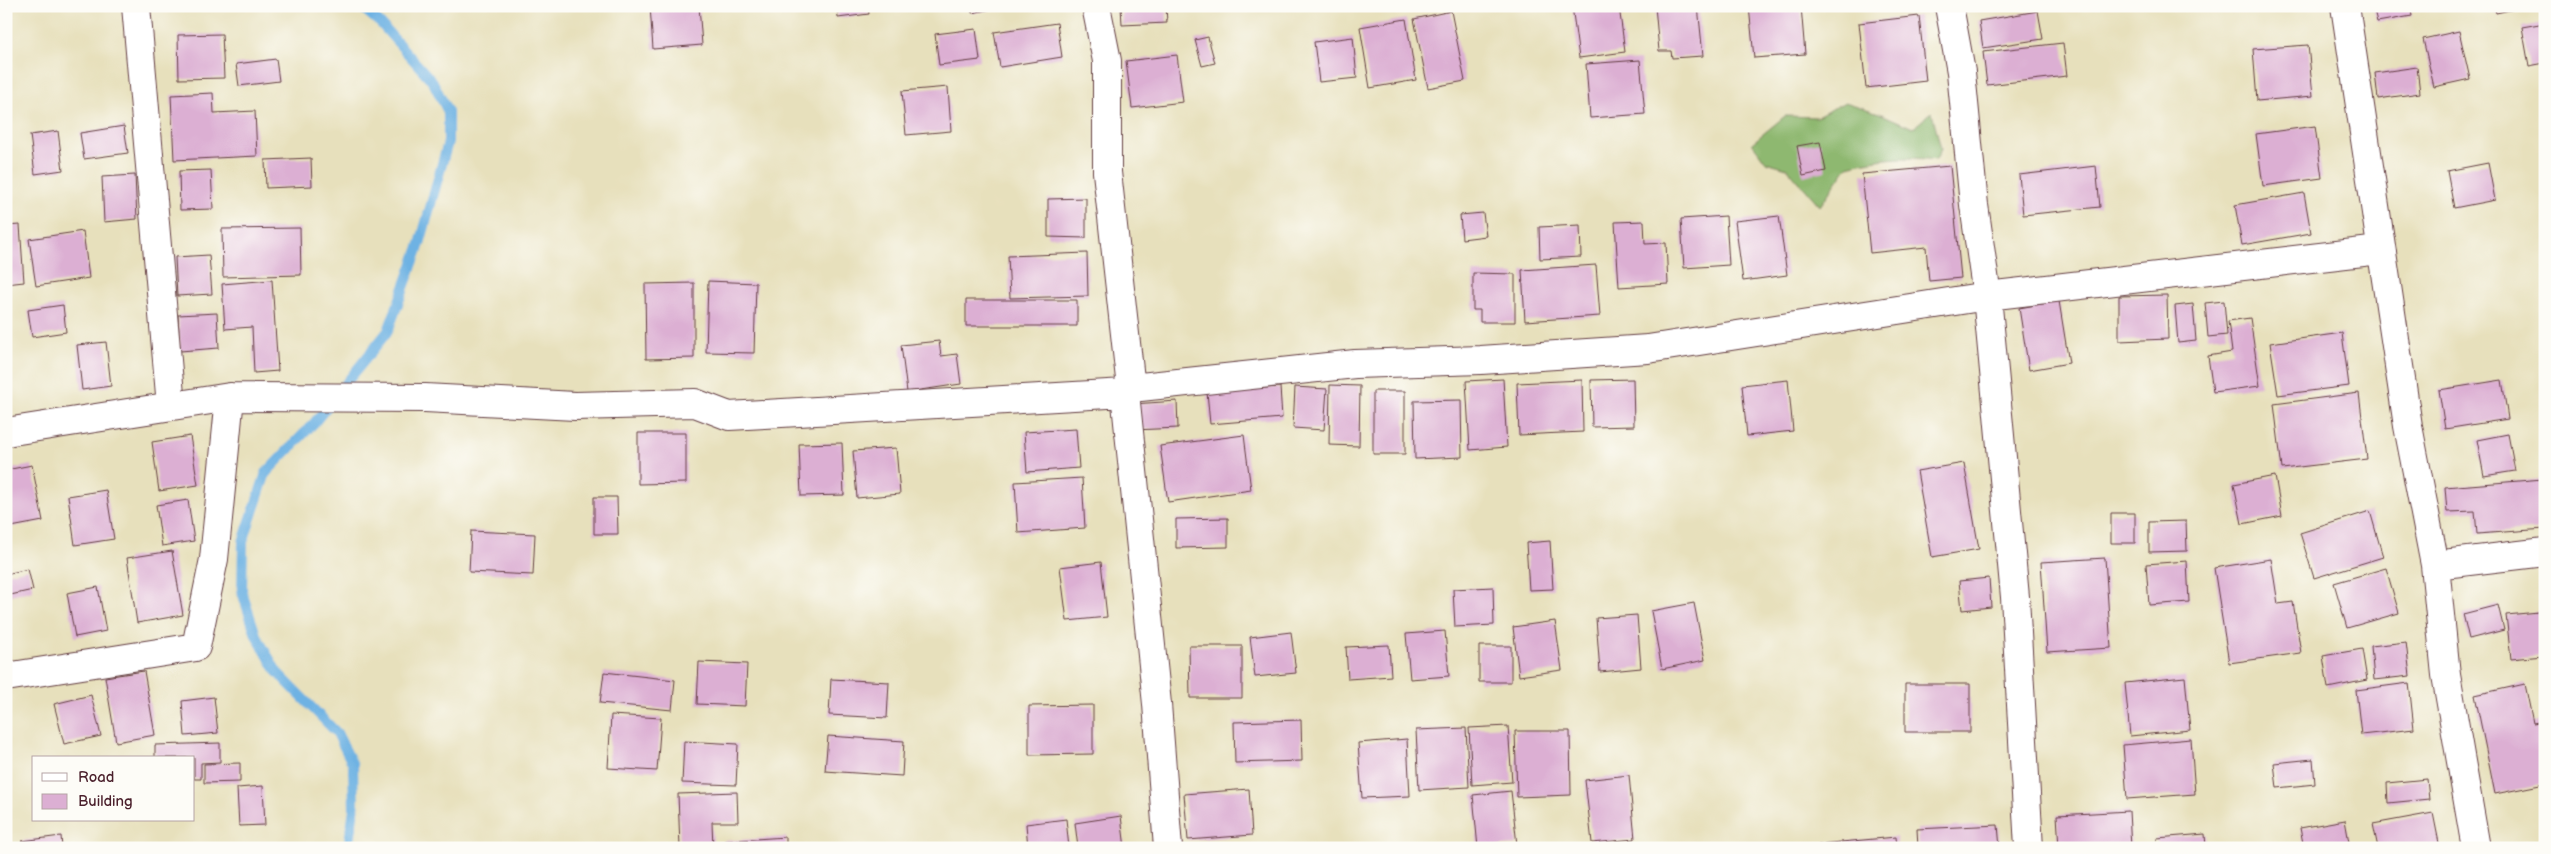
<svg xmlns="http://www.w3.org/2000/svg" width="2551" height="854" font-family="'Balsamiq Sans',sans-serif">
	<rect width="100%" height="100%" fill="#fdfcf7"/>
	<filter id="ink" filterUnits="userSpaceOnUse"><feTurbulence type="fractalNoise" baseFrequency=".02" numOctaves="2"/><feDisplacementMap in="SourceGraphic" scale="10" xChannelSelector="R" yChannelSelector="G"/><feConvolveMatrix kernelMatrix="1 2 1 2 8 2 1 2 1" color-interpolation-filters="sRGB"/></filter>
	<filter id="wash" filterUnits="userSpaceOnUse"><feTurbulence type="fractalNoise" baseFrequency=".0096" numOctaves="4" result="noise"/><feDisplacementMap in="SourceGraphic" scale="20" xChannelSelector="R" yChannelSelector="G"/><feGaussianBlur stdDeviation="1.12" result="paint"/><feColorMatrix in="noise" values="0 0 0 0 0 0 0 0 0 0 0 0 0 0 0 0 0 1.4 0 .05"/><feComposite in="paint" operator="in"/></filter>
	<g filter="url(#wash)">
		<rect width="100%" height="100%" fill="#e7e0bc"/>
		<path fill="#8eb86f" stroke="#6c6c4d" d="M 1845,102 L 1879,113 L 1913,128 L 1932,112 L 1941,149 L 1936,160 C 1904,156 1879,158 1848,166 L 1820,206 L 1787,168 L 1766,162 L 1752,143 L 1785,116 L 1817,117 Z"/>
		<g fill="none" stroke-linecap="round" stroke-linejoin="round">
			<path stroke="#6eb2e3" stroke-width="10" d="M 348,848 L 354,809 L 353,765 L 337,733 L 277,672 L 256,635 L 242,592 L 243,542 L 266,473 L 314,423 L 388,331 L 420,244 L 448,142 L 448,112 L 433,82 L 380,23 L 360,6"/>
		</g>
		<g id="blocks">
			<path fill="#dcafd3" d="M 650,6 L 699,6 L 702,45 L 653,49 Z
				M 837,6 L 868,6 L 869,14 L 838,18 Z
				M 971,6 L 1002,6 L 1002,7 L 972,13 Z
				M 1121,6 L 1166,6 L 1167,23 L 1122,25 Z
				M 1572,6 L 1619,6 L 1625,52 L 1579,58 Z
				M 1655,6 L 1698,6 L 1703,56 L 1672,58 L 1671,51 L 1659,51 Z
				M 1749,6 L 1801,6 L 1805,54 L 1754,58 Z
				M 2373,6 L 2410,6 L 2412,16 L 2377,22 Z
				M 2494,6 L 2524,6 L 2524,7 L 2496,13 Z
				M 1451,11 L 1465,81 L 1428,88 L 1414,19 Z
				M 2038,11 L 2043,39 L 1983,48 L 1979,21 Z
				M 1919,16 L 1926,81 L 1866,88 L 1859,23 Z
				M 1406,19 L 1416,80 L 1370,88 L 1360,27 Z
				M 1057,23 L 1062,57 L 1000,67 L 994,32 Z
				M 2545,23 L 2545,63 L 2529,66 L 2522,27 Z
				M 976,29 L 980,60 L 939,65 L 935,34 Z
				M 2459,31 L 2470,79 L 2434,87 L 2423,39 Z
				M 222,34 L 224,78 L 179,79 L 178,35 Z
				M 1208,37 L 1215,63 L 1202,66 L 1195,40 Z
				M 1353,37 L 1357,78 L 1319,82 L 1314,42 Z
				M 2063,43 L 2067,76 L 1987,85 L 1983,52 Z
				M 2308,45 L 2313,96 L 2257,101 L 2253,49 Z
				M 1177,55 L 1183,102 L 1132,108 L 1126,61 Z
				M 276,59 L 279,81 L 239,86 L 236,64 Z
				M 1640,60 L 1645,114 L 1590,118 L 1586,64 Z
				M 2417,67 L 2420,93 L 2378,99 L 2375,73 Z
				M 948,87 L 951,131 L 906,135 L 902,91 Z
				M 213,93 L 214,113 L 255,111 L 257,156 L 174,160 L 171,95 Z
				M 124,126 L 128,153 L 84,159 L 80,133 Z
				M 2315,126 L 2322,178 L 2263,186 L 2256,134 Z
				M 58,131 L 63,170 L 35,174 L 30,135 Z
				M 1820,142 L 1826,171 L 1803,176 L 1797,146 Z
				M 311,158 L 312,186 L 266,188 L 265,160 Z
				M 2488,163 L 2495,200 L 2454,208 L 2447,171 Z
				M 1950,166 L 1961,278 L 1929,281 L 1926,247 L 1870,253 L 1862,174 Z
				M 2096,166 L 2100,207 L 2023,215 L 2019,175 Z
				M 211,170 L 213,209 L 180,210 L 179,171 Z
				M 135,175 L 137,219 L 104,222 L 102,177 Z
				M 2304,193 L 2311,233 L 2242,245 L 2235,205 Z
				M 1086,198 L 1086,238 L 1048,237 L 1048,199 Z
				M 1483,213 L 1486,236 L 1462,239 L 1460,215 Z
				M 1726,216 L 1729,265 L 1684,268 L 1681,219 Z
				M 1779,216 L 1787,275 L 1743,281 L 1735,221 Z
				M 1644,221 L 1645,244 L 1666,243 L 1668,284 L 1619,287 L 1615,222 Z
				M 20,225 L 24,282 L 6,284 L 6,226 Z
				M 1580,225 L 1581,257 L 1540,259 L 1539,227 Z
				M 300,228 L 301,275 L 223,277 L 222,229 Z
				M 83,231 L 89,278 L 36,286 L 29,239 Z
				M 1087,253 L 1088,296 L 1010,298 L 1008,256 Z
				M 209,255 L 212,294 L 177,296 L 175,257 Z
				M 1596,265 L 1600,316 L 1525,321 L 1522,270 Z
				M 1473,273 L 1515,274 L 1515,322 L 1480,322 L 1480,310 L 1473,310 Z
				M 272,280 L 278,371 L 254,373 L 252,327 L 225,329 L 222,284 Z
				M 708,281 L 756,283 L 754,353 L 706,352 Z
				M 694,283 L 694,358 L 646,359 L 645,284 Z
				M 2167,295 L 2168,339 L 2119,341 L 2119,296 Z
				M 966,300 L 1077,300 L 1077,326 L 966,326 Z
				M 2059,301 L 2069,363 L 2029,370 L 2019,308 Z
				M 2224,301 L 2227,335 L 2208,337 L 2205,303 Z
				M 2193,304 L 2196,341 L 2178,343 L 2175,306 Z
				M 63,305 L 66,332 L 32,337 L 28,310 Z
				M 217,313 L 219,348 L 180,351 L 178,315 Z
				M 2250,318 L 2260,386 L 2213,392 L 2208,356 L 2232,352 L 2228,321 Z
				M 2342,333 L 2349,386 L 2278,395 L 2270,343 Z
				M 939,341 L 941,356 L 957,354 L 961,384 L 907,392 L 901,345 Z
				M 106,342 L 111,386 L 82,390 L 77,345 Z
				M 1503,379 L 1507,447 L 1470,450 L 1466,381 Z
				M 1633,379 L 1634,426 L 1592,427 L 1591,380 Z
				M 1582,380 L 1583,432 L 1519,435 L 1517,383 Z
				M 1788,380 L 1793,431 L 1747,436 L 1742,385 Z
				M 2502,380 L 2508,419 L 2445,429 L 2439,390 Z
				M 1330,385 L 1360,386 L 1359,446 L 1329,445 Z
				M 1280,387 L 1282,418 L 1210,424 L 1207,392 Z
				M 1295,387 L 1327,389 L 1324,430 L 1293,428 Z
				M 1373,391 L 1405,391 L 1405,454 L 1373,454 Z
				M 2359,393 L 2367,459 L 2282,469 L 2274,404 Z
				M 1461,400 L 1462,457 L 1415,459 L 1414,401 Z
				M 1177,401 L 1178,428 L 1134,430 L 1133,404 Z
				M 1076,429 L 1079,468 L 1027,472 L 1024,432 Z
				M 638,433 L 686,433 L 686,483 L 638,484 Z
				M 2508,434 L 2515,471 L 2484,476 L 2477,440 Z
				M 1244,435 L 1251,490 L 1168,502 L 1160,446 Z
				M 190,436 L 198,485 L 159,491 L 152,442 Z
				M 842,443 L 844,495 L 801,496 L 799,444 Z
				M 896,448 L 900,494 L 857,498 L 853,451 Z
				M 1964,463 L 1979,549 L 1932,557 L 1917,471 Z
				M 32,465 L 43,521 L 6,528 L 6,470 Z
				M 2275,476 L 2282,516 L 2242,524 L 2234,484 Z
				M 1082,478 L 1085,528 L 1018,533 L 1015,482 Z
				M 2543,479 L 2545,529 L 2477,534 L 2475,511 L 2447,512 L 2445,487 Z
				M 106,490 L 114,539 L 75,545 L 68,496 Z
				M 594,497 L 617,497 L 618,534 L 594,534 Z
				M 188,500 L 194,541 L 162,546 L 156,505 Z
				M 2370,511 L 2383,557 L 2314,578 L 2300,533 Z
				M 2111,513 L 2135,513 L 2135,543 L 2111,543 Z
				M 1228,518 L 1228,547 L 1176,548 L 1176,519 Z
				M 2186,521 L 2187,551 L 2149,552 L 2149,522 Z
				M 471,531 L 535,534 L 533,575 L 469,572 Z
				M 1550,541 L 1553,589 L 1529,590 L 1526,543 Z
				M 172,551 L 183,615 L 137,623 L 127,558 Z
				M 2105,558 L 2111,648 L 2047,652 L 2041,562 Z
				M 2271,559 L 2278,604 L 2293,602 L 2301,653 L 2229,663 L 2214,568 Z
				M 2187,561 L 2189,602 L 2149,605 L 2146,564 Z
				M 1101,562 L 1107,617 L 1067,621 L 1060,567 Z
				M 2386,568 L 2399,613 L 2347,628 L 2334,583 Z
				M 28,569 L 33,590 L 6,596 L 6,574 Z
				M 1989,578 L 1991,607 L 1962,610 L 1959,581 Z
				M 98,587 L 106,631 L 75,637 L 67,593 Z
				M 1493,587 L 1494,625 L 1455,627 L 1453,589 Z
				M 1694,603 L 1705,660 L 1662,669 L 1651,611 Z
				M 2498,605 L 2504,630 L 2469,639 L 2463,614 Z
				M 2539,612 L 2543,656 L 2511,659 L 2506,615 Z
				M 1637,615 L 1641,668 L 1600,672 L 1596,618 Z
				M 1555,621 L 1562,670 L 1519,676 L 1513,627 Z
				M 1445,631 L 1449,676 L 1410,679 L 1406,634 Z
				M 1291,632 L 1296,673 L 1255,677 L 1250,637 Z
				M 2406,642 L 2410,676 L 2374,680 L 2371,646 Z
				M 1389,645 L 1391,676 L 1348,679 L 1346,647 Z
				M 1189,646 L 1242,646 L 1242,698 L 1190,698 Z
				M 1479,646 L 1511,646 L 1511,682 L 1479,682 Z
				M 2362,649 L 2367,680 L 2328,688 L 2323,656 Z
				M 699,662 L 747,664 L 745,706 L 697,704 Z
				M 144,671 L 155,735 L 116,742 L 105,677 Z
				M 604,672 L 675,680 L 672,710 L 600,703 Z
				M 2185,677 L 2190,730 L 2130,736 L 2125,683 Z
				M 831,679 L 889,682 L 887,718 L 829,715 Z
				M 2409,683 L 2414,729 L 2361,735 L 2356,690 Z
				M 1905,684 L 1970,684 L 1970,732 L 1905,732 Z
				M 2525,684 L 2533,723 L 2545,721 L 2545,784 L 2495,794 L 2475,695 Z
				M 91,695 L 101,736 L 64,744 L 54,704 Z
				M 214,697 L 218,733 L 185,736 L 182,701 Z
				M 1093,705 L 1093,754 L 1029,755 L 1029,706 Z
				M 611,715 L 661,718 L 657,771 L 608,768 Z
				M 1301,720 L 1302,761 L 1235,763 L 1234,722 Z
				M 1508,726 L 1512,782 L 1472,785 L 1469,728 Z
				M 1466,728 L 1469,787 L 1419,790 L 1416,730 Z
				M 1515,731 L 1570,731 L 1571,795 L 1517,797 Z
				M 828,736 L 904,741 L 902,776 L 825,771 Z
				M 1407,739 L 1410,796 L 1362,798 L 1358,743 Z
				M 2191,739 L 2195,794 L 2127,799 L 2123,745 Z
				M 684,741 L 738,744 L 736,785 L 682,783 Z
				M 220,743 L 220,762 L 201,763 L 201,779 L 194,779 L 194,758 L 155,758 L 155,745 Z
				M 2313,759 L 2315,784 L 2277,788 L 2274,763 Z
				M 240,763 L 240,782 L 204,783 L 204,764 Z
				M 1629,775 L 1635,839 L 1592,843 L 1585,780 Z
				M 2427,779 L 2429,799 L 2388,803 L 2387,783 Z
				M 263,786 L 265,825 L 239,826 L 237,788 Z
				M 1249,789 L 1252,835 L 1188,840 L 1184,794 Z
				M 1511,791 L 1517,845 L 1478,848 L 1473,795 Z
				M 737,792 L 738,822 L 712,822 L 713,848 L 680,848 L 678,794 Z
				M 2129,811 L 2131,848 L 2059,848 L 2057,815 Z
				M 2433,813 L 2440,848 L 2378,848 L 2373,824 Z
				M 1121,816 L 1125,848 L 1078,848 L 1075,823 Z
				M 1066,819 L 1069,848 L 1028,848 L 1026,824 Z
				M 2345,820 L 2350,848 L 2304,848 L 2300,828 Z
				M 1998,825 L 2000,848 L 1918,848 L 1917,829 Z
				M 2205,834 L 2206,848 L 2158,848 L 2157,838 Z
				M 61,836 L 62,848 L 23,848 L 22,841 Z
				M 786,837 L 786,848 L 725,848 L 724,841 Z
				M 1896,837 L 1897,848 L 1819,848 L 1819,844 Z
				M 594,845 L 640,846 L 640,848 L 594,848 Z"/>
		</g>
	</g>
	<g filter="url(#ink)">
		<use href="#blocks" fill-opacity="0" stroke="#623c41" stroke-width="1"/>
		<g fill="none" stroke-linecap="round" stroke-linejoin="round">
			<g stroke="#623c41" stroke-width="30">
				<path id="minor" d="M 136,6 L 171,406
					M 1096,6 L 1107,61 L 1107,172 L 1131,388 L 1125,393 L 1157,704 L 1168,848
					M 1949,6 L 1961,72 L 1974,205 L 1987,296 L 2015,597 L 2029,848
					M 2345,6 L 2408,426 L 2435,565 L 2446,675 L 2476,848
					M 1131,388 L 1355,364 L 1481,360 L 1648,349 L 1987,296 L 2380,250
					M 6,432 L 230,397 L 425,398 L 575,406 L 695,403 L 729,416 L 1125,393
					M 2435,565 L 2545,552
					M 6,677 L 196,647 L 214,559 L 230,397"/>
			</g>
			<use href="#minor" stroke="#fff" stroke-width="28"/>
		</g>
	</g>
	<rect width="2551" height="854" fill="none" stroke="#fdfcf7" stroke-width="25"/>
	<rect x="32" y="756" width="162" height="65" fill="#fdfcf7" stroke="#b5a4a5"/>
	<rect x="42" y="773" width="25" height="8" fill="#ffffff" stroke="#b5a4a5"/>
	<text x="78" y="782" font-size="15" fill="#4a1f2b">Road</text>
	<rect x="42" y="794" width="25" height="15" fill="#dcafd3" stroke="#b5a4a5"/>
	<text x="78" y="806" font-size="15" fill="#4a1f2b">Building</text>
</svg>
